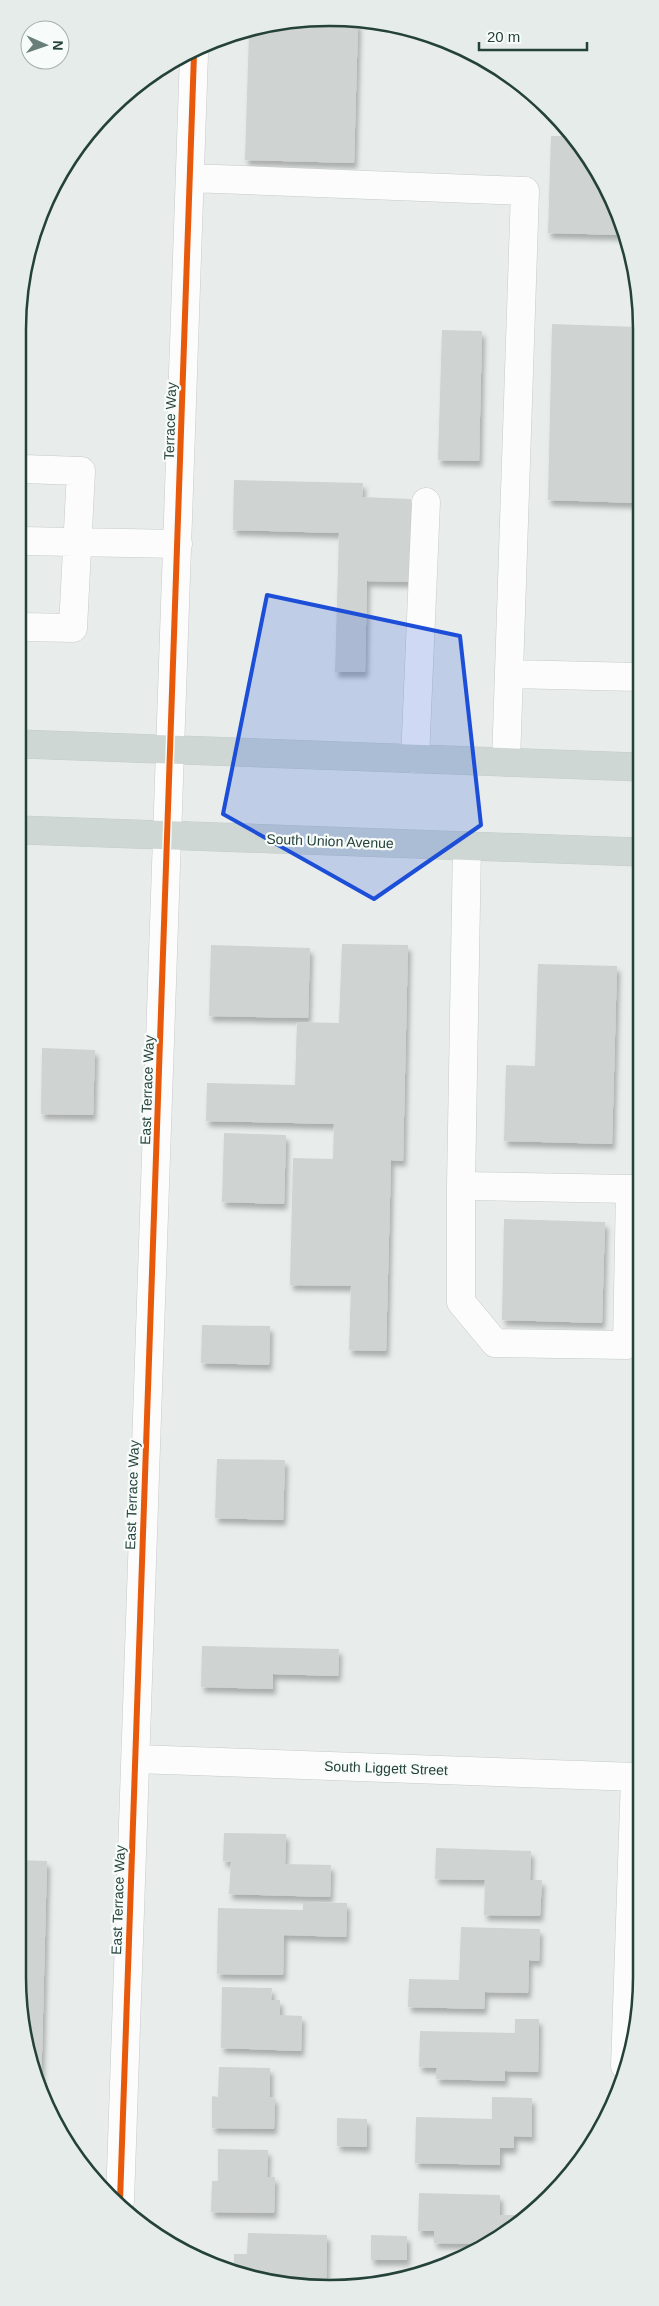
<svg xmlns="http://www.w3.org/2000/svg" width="659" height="2306" font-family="Arial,sans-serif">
	<defs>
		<filter id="shadow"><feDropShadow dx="3" dy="5.5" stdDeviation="2.5" flood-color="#0004"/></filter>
	</defs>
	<rect width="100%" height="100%" fill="#e8edeb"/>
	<path fill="#cfd4d2" filter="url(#shadow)" d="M 358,23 L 354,163 L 245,160 L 249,32 L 268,24 Z
		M 551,136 L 570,136 L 609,192 L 623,235 L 548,233 Z
		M 552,324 L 639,327 L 638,503 L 548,500 Z
		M 442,330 L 482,331 L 479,461 L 438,460 Z
		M 234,480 L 363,483 L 362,497 L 411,499 L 409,582 L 367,581 L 365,672 L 335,672 L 339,533 L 233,530 Z
		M 342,944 L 408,945 L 403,1161 L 391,1160 L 386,1351 L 349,1350 L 351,1286 L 290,1285 L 293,1158 L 333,1159 L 334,1124 L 206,1121 L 207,1083 L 295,1085 L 297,1022 L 339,1023 Z
		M 211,945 L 310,948 L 308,1018 L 209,1016 Z
		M 538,964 L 617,966 L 612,1144 L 504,1141 L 506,1065 L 535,1066 Z
		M 42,1048 L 95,1050 L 93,1115 L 41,1114 Z
		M 224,1133 L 286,1135 L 284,1204 L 222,1202 Z
		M 504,1219 L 605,1222 L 602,1323 L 502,1320 Z
		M 202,1325 L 270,1326 L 269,1365 L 201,1363 Z
		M 217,1459 L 285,1460 L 283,1520 L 215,1518 Z
		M 202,1646 L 339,1649 L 338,1676 L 273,1674 L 273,1689 L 201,1687 Z
		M 224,1833 L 286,1834 L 285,1864 L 331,1865 L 330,1897 L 229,1894 L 231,1862 L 223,1861 Z
		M 436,1848 L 531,1851 L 530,1880 L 542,1880 L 540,1916 L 484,1915 L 485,1880 L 435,1879 Z
		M 18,1860 L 47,1861 L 41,2092 L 18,1976 Z
		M 303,1902 L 347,1903 L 346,1937 L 284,1935 L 283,1975 L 217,1974 L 218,1908 L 303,1910 Z
		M 461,1927 L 540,1929 L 539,1961 L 529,1960 L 528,1993 L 485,1992 L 484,2009 L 408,2007 L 409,1979 L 459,1980 Z
		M 222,1987 L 272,1988 L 271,2000 L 280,2000 L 280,2015 L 302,2016 L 301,2051 L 221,2048 Z
		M 515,2019 L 539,2019 L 538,2072 L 505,2071 L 505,2081 L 436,2079 L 437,2068 L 419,2067 L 420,2031 L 515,2033 Z
		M 219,2067 L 270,2068 L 270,2097 L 275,2098 L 274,2129 L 212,2128 L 212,2096 L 218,2097 Z
		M 492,2097 L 532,2098 L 532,2137 L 514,2136 L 514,2148 L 500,2148 L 500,2165 L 415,2163 L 416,2117 L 492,2119 Z
		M 337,2118 L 367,2119 L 367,2147 L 337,2146 Z
		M 218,2149 L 268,2150 L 267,2177 L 275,2177 L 274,2213 L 211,2212 L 212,2181 L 218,2181 Z
		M 419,2193 L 500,2195 L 500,2215 L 516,2215 L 515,2226 L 482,2244 L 434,2243 L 434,2231 L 418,2231 Z
		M 248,2233 L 327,2235 L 326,2286 L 309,2288 L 228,2266 L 234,2265 L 234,2254 L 247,2254 Z
		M 371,2235 L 407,2236 L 407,2260 L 371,2260 Z"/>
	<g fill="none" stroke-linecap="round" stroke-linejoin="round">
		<g stroke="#c5cac8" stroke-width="29">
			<path id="minor" d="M 190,178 L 525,191 L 506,762
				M 22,541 L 178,544
				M 22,627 L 73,628 L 81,471 L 23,469
				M 509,674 L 638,677
				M 415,759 L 426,502
				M 461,1186 L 461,1302 L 495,1343 L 627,1345 L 630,1189 L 461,1186 L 467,846
				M 136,1759 L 636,1777
				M 625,2066 L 635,1777
				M 120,2201 L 194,54"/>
		</g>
		<g stroke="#c3ccc9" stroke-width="29">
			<path id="major" d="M 22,744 L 638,767
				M 21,830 L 638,852"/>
		</g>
		<use href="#minor" stroke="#fcfcfc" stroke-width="28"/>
		<use href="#major" stroke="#cfd7d5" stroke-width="28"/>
		<g stroke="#f7fbf9" stroke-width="9">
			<path id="cycleway" d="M 120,2201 L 194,54"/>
		</g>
		<use href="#cycleway" stroke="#e8590c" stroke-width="6"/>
	</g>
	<path fill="#1d4ed8" fill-opacity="0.2" stroke="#1d4ed8" stroke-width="4" stroke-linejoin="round" d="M 267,595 L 460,636 L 481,825 L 374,899 L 223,814 Z"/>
	<g text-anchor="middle" stroke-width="4.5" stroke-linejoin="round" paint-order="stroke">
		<g font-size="14" fill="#24423a" stroke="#f7fbf9">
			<text transform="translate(170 421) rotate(-88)" y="5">Terrace Way</text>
			<text transform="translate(330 841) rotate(2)" y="5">South Union Avenue</text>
			<text transform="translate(147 1090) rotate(-88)" y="5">East Terrace Way</text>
			<text transform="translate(132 1495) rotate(-88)" y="5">East Terrace Way</text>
			<text transform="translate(386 1768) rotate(2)" y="5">South Liggett Street</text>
			<text transform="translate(118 1900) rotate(-88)" y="5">East Terrace Way</text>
		</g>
	</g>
	<path d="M0 0H659V2306H0ZM329 26H330A303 303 0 0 1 633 329V1977A303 303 0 0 1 330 2280H329A303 303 0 0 1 26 1977V329A303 303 0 0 1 329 26Z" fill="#e6ecea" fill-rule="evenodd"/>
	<path fill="none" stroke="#24423a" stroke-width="2.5" d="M329 26H330A303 303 0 0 1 633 329V1977A303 303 0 0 1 330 2280H329A303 303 0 0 1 26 1977V329A303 303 0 0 1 329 26Z"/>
	<g transform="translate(45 45) rotate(92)"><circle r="24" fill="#f7fbf9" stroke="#a3b1ad"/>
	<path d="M0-4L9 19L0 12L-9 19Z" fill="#697e78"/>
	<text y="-8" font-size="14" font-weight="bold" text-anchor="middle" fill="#24423a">N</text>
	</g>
	<path d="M479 42v8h108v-8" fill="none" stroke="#24423a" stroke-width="2.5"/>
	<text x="487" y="42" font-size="15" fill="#24423a" stroke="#f7fbf9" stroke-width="4" paint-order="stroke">20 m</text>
</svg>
